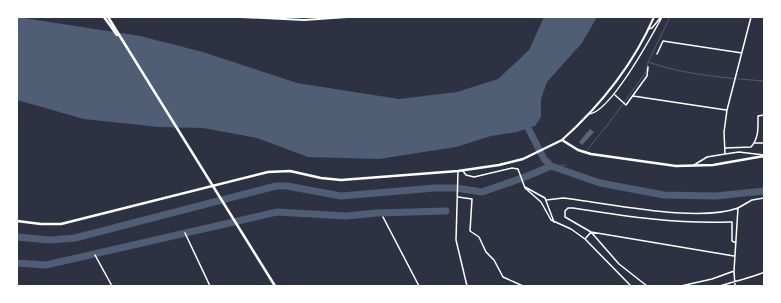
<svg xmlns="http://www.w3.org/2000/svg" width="781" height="303" font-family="'Fira Sans Condensed',sans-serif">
	<rect width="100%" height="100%" fill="#2d3142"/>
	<path fill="#4f5d75" d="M 17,17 L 140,36 L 203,52 L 297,83 L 399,99 L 457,92 L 498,79 L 529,50 L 544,17 L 597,17 L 582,43 L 547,82 L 541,99 L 541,117 L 535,126 L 517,132 L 491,136 L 456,147 L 379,159 L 308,157 L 257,138 L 203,128 L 158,127 L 84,119 L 17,100 Z"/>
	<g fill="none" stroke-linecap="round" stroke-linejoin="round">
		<path stroke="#4f5d75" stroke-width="1" d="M 648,62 C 685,75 726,78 764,81
			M 587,150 L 609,123 L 646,72 L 648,62 L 670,17
			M 551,166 L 566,165"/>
		<path stroke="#4f5d75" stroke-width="7" d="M 524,120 L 544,159 L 551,166
			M 17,237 L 50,240 L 75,238 L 276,186 L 287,186 L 341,196 L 435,188 L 456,188 L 482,192 L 525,177 L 551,166 L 600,183 L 664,195 L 716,196 L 764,191
			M 17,263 L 46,265 L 277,212 L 346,216 L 377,213 L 446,211"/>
	</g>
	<path fill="#626471" d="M 590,129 L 594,132 L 582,145 L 579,142 Z"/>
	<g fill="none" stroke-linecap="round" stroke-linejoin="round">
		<path stroke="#fff" stroke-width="1.5" d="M 648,29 L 652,28 L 661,17
			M 657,54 L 663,41 L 742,53
			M 615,95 L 626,105 L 647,76 L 648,67
			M 633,96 L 726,110
			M 589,114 C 611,112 651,37 662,17
			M 754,143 L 764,143
			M 725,148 L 751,147 C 759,138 758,128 758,116 L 764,115
			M 725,154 L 739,152 L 764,155
			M 694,165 L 707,157 L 725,154 L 724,132 L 727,110 L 751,17
			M 458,171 L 456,240 L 467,286
			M 463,171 L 466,175 L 474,177 L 512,168 L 518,169 L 525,188 L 541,202 L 551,220 L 571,229 L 585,239 L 631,286
			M 525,187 L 545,198 L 554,222
			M 458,197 L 472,199 L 470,231 L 479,237 L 486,252 L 494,260 L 503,277 L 523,286
			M 546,200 L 563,198 C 609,203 697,223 738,208
			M 383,217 L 419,286
			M 185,233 L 210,286
			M 585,239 L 591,232 L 734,256
			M 95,255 L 112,286
			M 647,286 L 619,264 L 591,232 L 565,217 L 565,211 L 568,208 L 573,208 C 625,216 675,224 729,222 L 732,222 L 732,241 L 736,243
			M 681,286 L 712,279 L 734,271
			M 720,286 C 728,283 760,275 764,272
			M 735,286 L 734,271 L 738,208 L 752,200 L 764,198"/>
		<path stroke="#fff" stroke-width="2" d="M 241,17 L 304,20 L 347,17
			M 562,140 C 601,105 633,65 654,17"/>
		<path stroke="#fff" stroke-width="2.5" d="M 17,221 L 41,224 L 61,224 L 268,172 L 290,171 L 321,178 L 341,180 L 458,171 L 499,165 L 523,159 L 562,140 L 578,150 L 591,154 L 676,166 L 713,165 L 764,156"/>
		<path stroke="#fff" stroke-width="2.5" d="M 104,17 L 117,35
			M 108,17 L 275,286"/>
	</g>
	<rect width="781" height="303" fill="none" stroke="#ffffff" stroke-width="36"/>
</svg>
